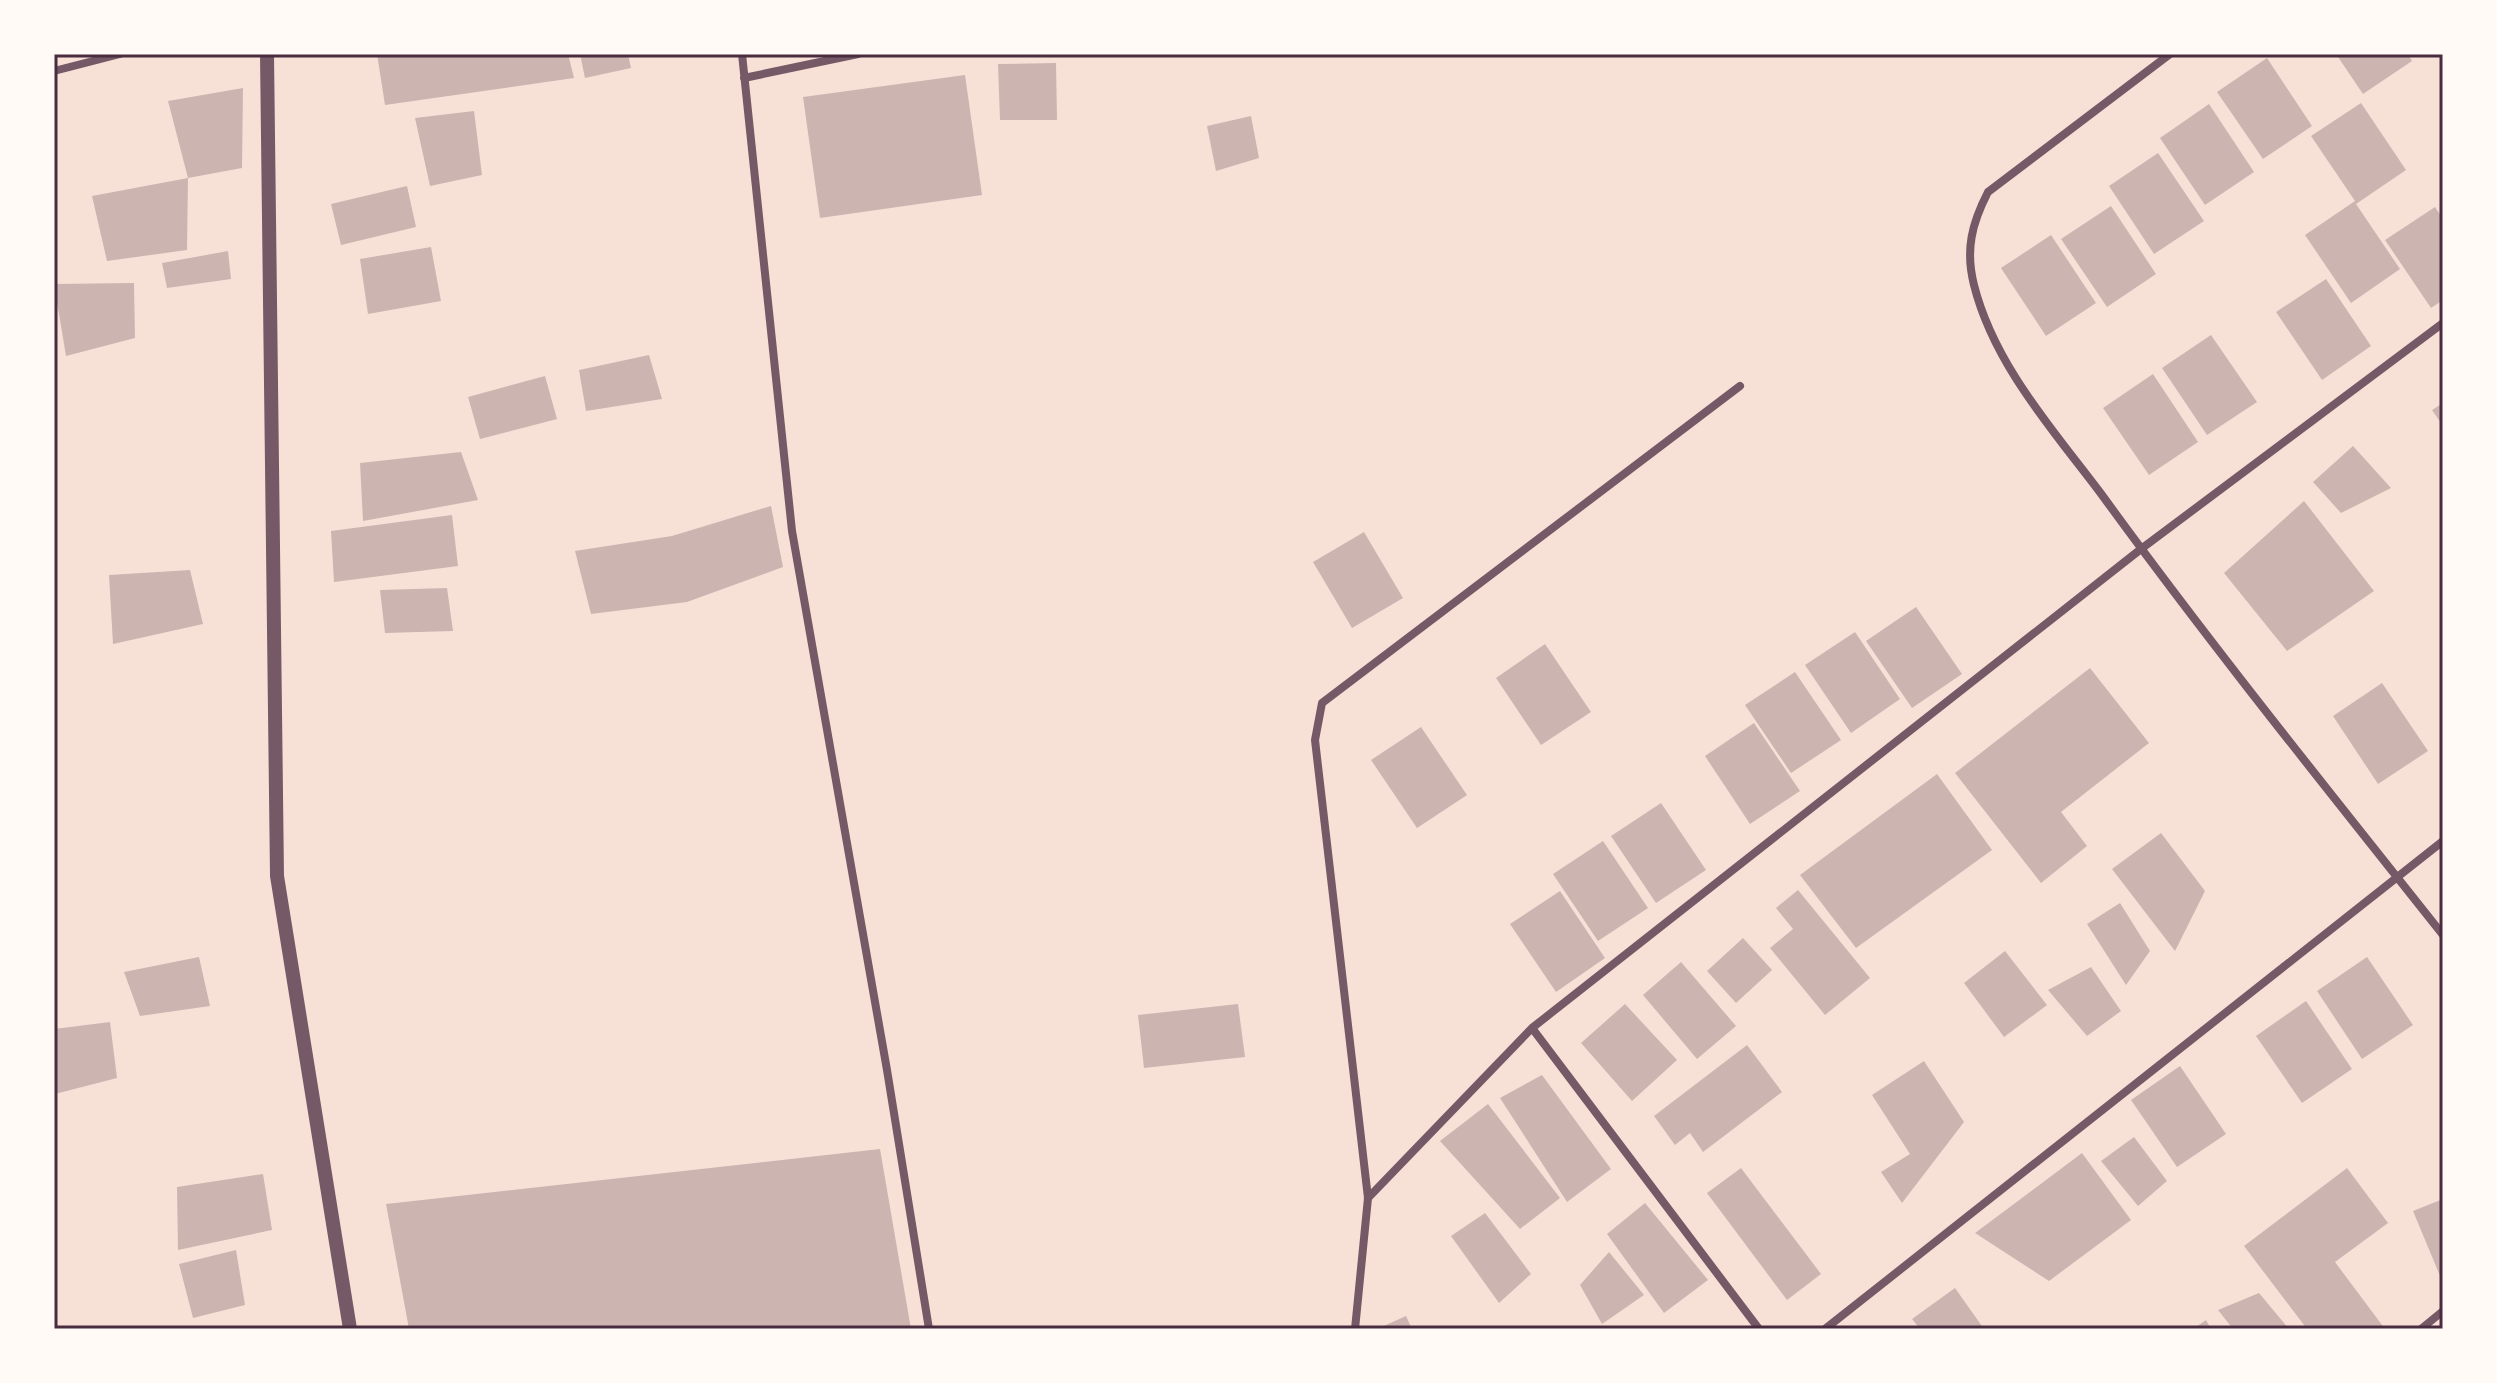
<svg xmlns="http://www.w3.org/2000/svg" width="2497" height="1383" font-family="Merriweather,serif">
	<rect width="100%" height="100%" fill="#f7e1d7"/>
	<path fill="#ccb4b1" d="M 377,54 L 568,54 L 574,78 L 385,105 Z
		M 580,54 L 628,54 L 631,68 L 585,78 Z
		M 2336,54 L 2408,54 L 2412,61 L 2363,94 Z
		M 2267,58 L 2312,126 L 2263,159 L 2217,92 Z
		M 1056,63 L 1057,120 L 1000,120 L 998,64 Z
		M 965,75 L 982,195 L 820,218 L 803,97 Z
		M 243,88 L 242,168 L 188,178 L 168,101 Z
		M 2361,103 L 2406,170 L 2356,204 L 2400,269 L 2351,303 L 2305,235 L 2355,201 L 2311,136 Z
		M 2209,104 L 2254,172 L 2205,205 L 2160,138 Z
		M 474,111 L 482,175 L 430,186 L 415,118 Z
		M 1251,116 L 1259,158 L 1216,171 L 1207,126 Z
		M 2158,153 L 2204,221 L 2154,254 L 2109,186 Z
		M 188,178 L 187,250 L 107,261 L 92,196 Z
		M 407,186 L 416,227 L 341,245 L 331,204 Z
		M 2111,206 L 2156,274 L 2107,307 L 2061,239 Z
		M 2435,207 L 2443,219 L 2443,300 L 2431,308 L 2385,240 Z
		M 2051,235 L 2096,303 L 2046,336 L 2001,268 Z
		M 431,247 L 441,301 L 368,314 L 360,259 Z
		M 228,251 L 231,279 L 167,288 L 162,263 Z
		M 2326,279 L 2371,346 L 2322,380 L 2276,312 Z
		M 134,283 L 135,338 L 66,356 L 54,284 Z
		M 2211,335 L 2257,402 L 2207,435 L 2162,368 Z
		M 649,355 L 662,399 L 586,411 L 579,370 Z
		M 2153,374 L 2198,442 L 2149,475 L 2103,408 Z
		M 545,376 L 557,419 L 480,439 L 468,397 Z
		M 2443,403 L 2443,426 L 2432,410 Z
		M 2353,446 L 2391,488 L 2341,513 L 2313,482 Z
		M 461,452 L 478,500 L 363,521 L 360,463 Z
		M 2304,501 L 2374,591 L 2287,651 L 2224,573 Z
		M 771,506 L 783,567 L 687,602 L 591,614 L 575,551 L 672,536 Z
		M 452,515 L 458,566 L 334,582 L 331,531 Z
		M 1364,532 L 1403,598 L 1352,628 L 1313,562 Z
		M 190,570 L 203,624 L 113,644 L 109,575 Z
		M 447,588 L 453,631 L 385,633 L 380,590 Z
		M 1916,607 L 1962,674 L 1912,708 L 1866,641 Z
		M 1855,632 L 1900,699 L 1851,733 L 1805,665 Z
		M 1545,644 L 1591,712 L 1541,745 L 1496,678 Z
		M 2090,668 L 2149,743 L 2061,812 L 2087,846 L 2041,883 L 1955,773 Z
		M 1795,672 L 1841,740 L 1791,773 L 1745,705 Z
		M 2382,683 L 2428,751 L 2378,784 L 2333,716 Z
		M 1754,723 L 1800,791 L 1750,824 L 1705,756 Z
		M 1421,727 L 1467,795 L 1417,828 L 1371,760 Z
		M 1937,774 L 1992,850 L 1856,948 L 1800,875 Z
		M 1661,803 L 1706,870 L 1656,903 L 1611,836 Z
		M 2161,833 L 2205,891 L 2175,951 L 2112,869 Z
		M 1603,841 L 1648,908 L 1598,941 L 1553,874 Z
		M 1798,890 L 1870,978 L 1825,1015 L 1770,948 L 1793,929 L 1776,908 Z
		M 1560,891 L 1605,958 L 1556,992 L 1510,924 Z
		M 2120,903 L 2150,951 L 2126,985 L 2087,924 Z
		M 1743,938 L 1772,970 L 1736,1003 L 1707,971 Z
		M 2005,951 L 2047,1005 L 2004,1037 L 1964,983 Z
		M 199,957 L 210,1006 L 140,1016 L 124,972 Z
		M 2367,957 L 2413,1025 L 2362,1059 L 2317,991 Z
		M 1681,962 L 1736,1026 L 1697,1059 L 1643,995 Z
		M 2091,967 L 2121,1011 L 2087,1036 L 2048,990 Z
		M 2306,1001 L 2352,1069 L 2302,1103 L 2256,1036 Z
		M 1238,1004 L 1245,1057 L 1144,1068 L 1138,1015 Z
		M 1625,1004 L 1677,1060 L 1632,1101 L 1581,1043 Z
		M 110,1022 L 117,1078 L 55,1094 L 54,1029 Z
		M 1747,1045 L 1782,1092 L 1703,1152 L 1690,1133 L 1675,1145 L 1654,1116 Z
		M 1924,1061 L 1964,1122 L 1902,1203 L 1881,1172 L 1910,1154 L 1872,1095 Z
		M 2180,1066 L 2226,1134 L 2177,1167 L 2131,1100 Z
		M 1542,1075 L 1611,1169 L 1567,1202 L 1500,1098 Z
		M 1488,1104 L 1560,1198 L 1520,1229 L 1440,1141 Z
		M 2134,1137 L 2167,1181 L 2138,1206 L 2101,1161 Z
		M 880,1149 L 911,1329 L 409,1329 L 386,1204 Z
		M 2082,1153 L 2131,1220 L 2049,1281 L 1975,1233 Z
		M 1741,1168 L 1821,1274 L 1787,1300 L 1707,1193 Z
		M 2347,1168 L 2388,1223 L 2335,1262 L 2385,1329 L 2307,1329 L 2244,1246 Z
		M 263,1174 L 272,1230 L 178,1250 L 177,1187 Z
		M 2443,1199 L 2443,1283 L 2413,1211 Z
		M 1645,1203 L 1708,1280 L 1664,1313 L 1607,1234 Z
		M 1485,1213 L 1531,1274 L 1499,1303 L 1451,1236 Z
		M 236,1250 L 245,1305 L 193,1318 L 179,1264 Z
		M 1609,1252 L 1644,1295 L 1602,1324 L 1580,1285 Z
		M 1955,1288 L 1984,1329 L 1920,1329 L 1912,1319 Z
		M 2259,1293 L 2289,1329 L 2233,1329 L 2218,1310 Z
		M 1406,1316 L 1412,1329 L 1377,1329 Z
		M 2206,1320 L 2211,1329 L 2193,1329 Z"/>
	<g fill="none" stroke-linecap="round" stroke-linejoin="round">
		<path stroke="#755966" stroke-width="8" d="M 742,54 L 792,531 L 887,1070 L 929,1329
			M 2170,54 L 1988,192 C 1972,223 1965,250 1974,285 C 1994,365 2054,431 2102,495 C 2211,645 2328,790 2443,935
			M 54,71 L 120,54
			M 744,78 L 858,54
			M 1532,1028 L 1759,1329
			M 1368,1198 L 1532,1028 L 2141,549 L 2443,323
			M 1355,1329 L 1368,1198 L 1315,740 L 1322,703 L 1740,386
			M 1825,1329 L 2443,841
			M 2421,1329 L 2443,1311"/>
		<path stroke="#755966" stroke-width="14" d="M 267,54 L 277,876 L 350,1329"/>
	</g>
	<rect width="2497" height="1383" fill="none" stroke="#fffaf5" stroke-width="112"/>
	<rect x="56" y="56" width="2385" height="1271" fill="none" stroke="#4a2c40" stroke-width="3"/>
</svg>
